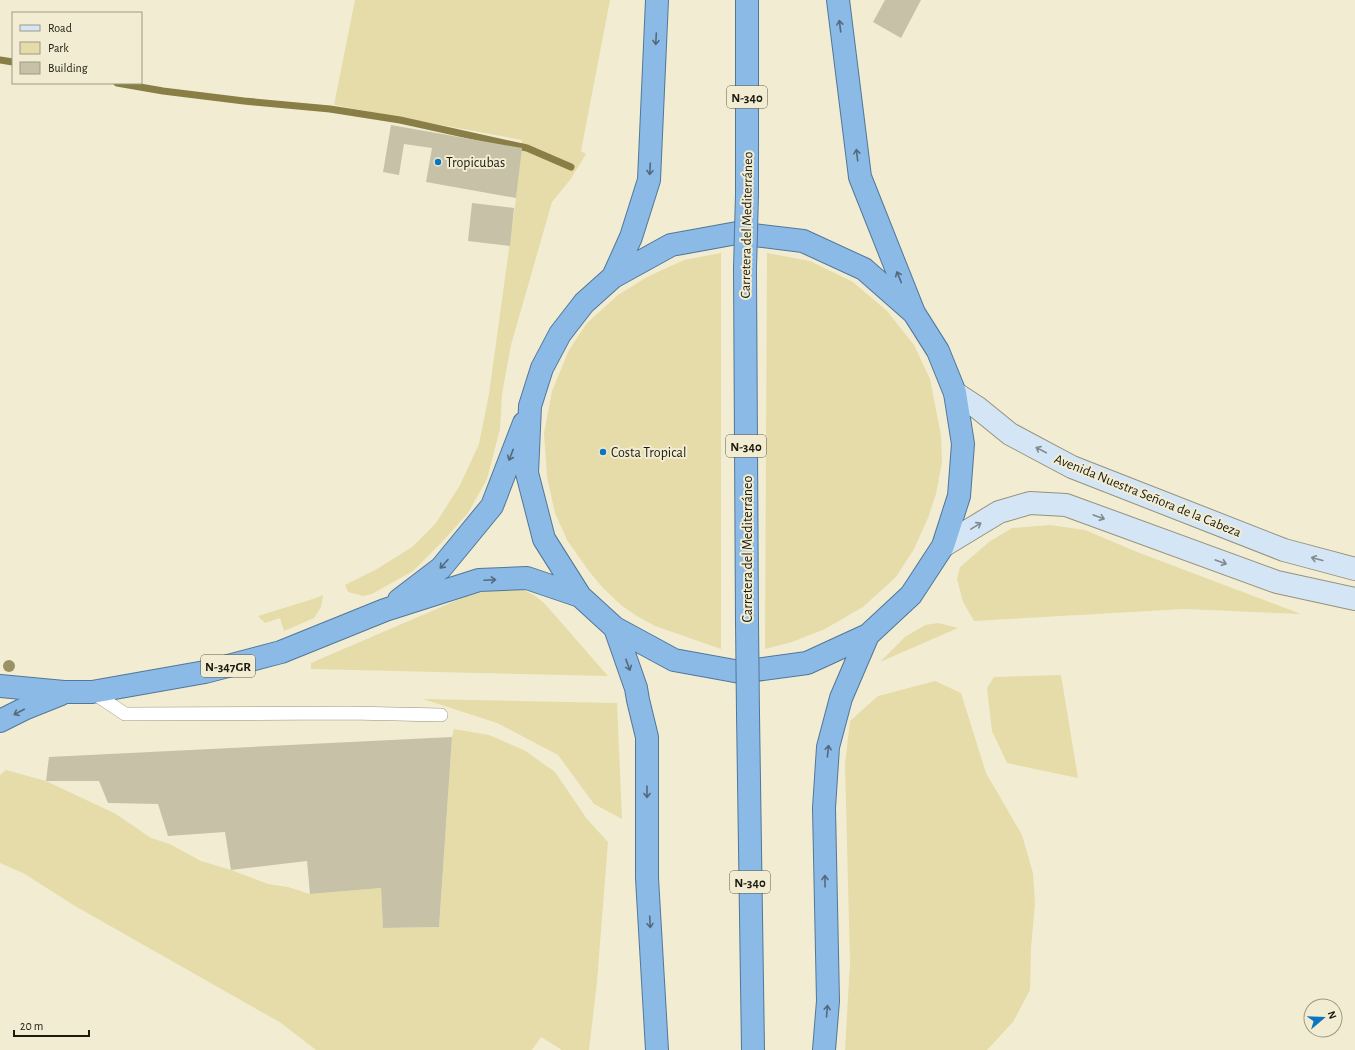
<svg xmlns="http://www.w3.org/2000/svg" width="1355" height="1050" font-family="'Alegreya Sans',sans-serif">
	<rect width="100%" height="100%" fill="#f2edd2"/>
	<path fill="#e5dcaa" d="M 355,0 L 610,0 L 581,151 L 586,154 L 570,180 L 552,202 L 511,345 L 502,394 L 500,429 L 487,479 L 468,513 L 442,542 L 413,571 L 372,594 L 363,596 L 348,592 L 345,585 L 377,569 L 412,547 L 436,523 L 460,485 L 479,444 L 489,394 L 516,198 L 522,140 L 334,105 Z
		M 721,253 L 721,649 L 655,626 L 637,616 L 622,606 L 602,587 L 588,570 L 567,540 L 555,513 L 547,477 L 544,433 L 552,391 L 569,350 L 587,323 L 618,295 L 647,277 L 684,260 Z
		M 767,253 L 810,261 L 853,282 L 887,311 L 914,345 L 930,379 L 941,435 L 942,462 L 936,494 L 928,518 L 914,549 L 896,577 L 863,607 L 825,629 L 792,642 L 765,649 Z
		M 1050,525 L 1085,530 L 1137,552 L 1301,614 L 1185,609 L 974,621 L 963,602 L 957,579 L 960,567 L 989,542 L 1012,528 Z
		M 519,588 L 534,595 L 545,604 L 608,676 L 311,669 L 311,663 L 462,598 L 489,590 Z
		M 323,595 L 321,607 L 314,618 L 284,631 L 280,618 L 265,623 L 258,616 L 316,598 Z
		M 938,623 L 958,628 L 880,662 L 905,637 L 925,625 Z
		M 1061,675 L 1078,778 L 1007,763 L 992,731 L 987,688 L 994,677 Z
		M 935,681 L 961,693 L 986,773 L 1022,835 L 1033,873 L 1035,903 L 1031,948 L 1030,990 L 1013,1022 L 987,1050 L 845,1050 L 850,963 L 845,764 L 850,721 L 878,696 Z
		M 423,699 L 617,703 L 622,819 L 594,804 L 558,755 L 497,723 Z
		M 454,729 L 489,735 L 524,750 L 555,772 L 587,819 L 608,842 L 597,982 L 589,1050 L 562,1050 L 541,1037 L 532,1050 L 316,1050 L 281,1023 L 75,906 L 23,873 L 0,863 L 0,775 L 6,770 L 46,781 L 116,814 L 151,838 L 170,844 L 201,861 L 231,870 L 268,884 L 288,887 L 310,894 L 381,888 L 383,928 L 439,927 L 452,737 Z"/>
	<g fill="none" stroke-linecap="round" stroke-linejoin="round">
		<path stroke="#887e46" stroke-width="7" d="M 0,60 L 13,62
			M 117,83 L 163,91 L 244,101 L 330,109 L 400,120 L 527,148 L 571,167"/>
	</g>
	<path fill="#c6c1a7" d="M 885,0 L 921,0 L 901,38 L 873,22 Z
		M 391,125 L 522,148 L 516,198 L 426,182 L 432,148 L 404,144 L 399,175 L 383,172 Z
		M 472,203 L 514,208 L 510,246 L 468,241 Z
		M 452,737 L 439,927 L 383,928 L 381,888 L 310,894 L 307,861 L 231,870 L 225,832 L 168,836 L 158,804 L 108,803 L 99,781 L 46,781 L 49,757 Z"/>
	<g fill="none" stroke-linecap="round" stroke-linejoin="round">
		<g stroke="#969178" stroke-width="14">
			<path id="service" d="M 92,692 L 125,714 L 350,713 L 441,715"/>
		</g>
		<g stroke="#969178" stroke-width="24">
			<path id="secondary" d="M 955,393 L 978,408 L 1010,434 L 1072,467 L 1284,550 L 1355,569
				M 943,546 L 999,512 L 1030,503 L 1066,505 L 1277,582 L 1355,599"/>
		</g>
		<g stroke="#517798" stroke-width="24">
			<path id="trunk" d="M 838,0 L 860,177 L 914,313 L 938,351 L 955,393 L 963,444 L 959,496 L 943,546 L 911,595 L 868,635 L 807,663 L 740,672 L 674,660 L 615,628 L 580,596 L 544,539 L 527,473 L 530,406 L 542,368 L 560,334 L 584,303 L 613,277 L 671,245 L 737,233 L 803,241 L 864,269 L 914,313
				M 747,194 L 747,0
				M 745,269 L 747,622
				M 613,277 L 631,237 L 649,180 L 657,0
				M 399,600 L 441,568 L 492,506 L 524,423
				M 615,628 L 636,688 L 638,700 L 647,737 L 647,878 L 657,1050
				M 0,686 L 64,692 L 92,692 L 205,672 L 281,652 L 385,610 L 479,580 L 527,578 L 580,596
				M 748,714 L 753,1050
				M 0,721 L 26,708 L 61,694
				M 824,1050 L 828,1001 L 824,808 L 828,747 L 841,698 L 868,635"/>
		</g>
		<use href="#service" stroke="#fff" stroke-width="13"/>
		<use href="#secondary" stroke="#d4e5f6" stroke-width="22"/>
		<use href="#trunk" stroke="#8bbae7" stroke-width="22"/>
		<g stroke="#517798" stroke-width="24" stroke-linecap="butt">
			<path id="trunk-bridge" d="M 745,269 L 747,194
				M 747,622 L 748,714"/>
		</g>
		<use href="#trunk-bridge" stroke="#8bbae7" stroke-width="22"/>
	</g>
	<circle fill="#9a9265" cx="9" cy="666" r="6"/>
	<defs><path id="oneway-shaft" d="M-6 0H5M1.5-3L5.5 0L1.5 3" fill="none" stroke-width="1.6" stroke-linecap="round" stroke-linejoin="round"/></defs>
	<g stroke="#546a7c">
		<use href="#oneway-shaft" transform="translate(840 26) rotate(-97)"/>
		<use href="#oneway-shaft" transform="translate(656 39) rotate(93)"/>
		<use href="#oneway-shaft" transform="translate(857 155) rotate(-97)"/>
		<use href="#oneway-shaft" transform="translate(650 169) rotate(93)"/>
		<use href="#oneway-shaft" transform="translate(899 277) rotate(-112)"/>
		<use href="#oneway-shaft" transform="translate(511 455) rotate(111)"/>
		<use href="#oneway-shaft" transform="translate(444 564) rotate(132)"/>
		<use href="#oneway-shaft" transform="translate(490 580) rotate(-3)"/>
		<use href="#oneway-shaft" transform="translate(628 665) rotate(70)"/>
		<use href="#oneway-shaft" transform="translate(19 712) rotate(153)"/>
		<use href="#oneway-shaft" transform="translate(828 751) rotate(-84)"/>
		<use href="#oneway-shaft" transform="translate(647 792) rotate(90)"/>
		<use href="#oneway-shaft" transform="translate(825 881) rotate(-91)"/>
		<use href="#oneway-shaft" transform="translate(650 922) rotate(87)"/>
		<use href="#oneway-shaft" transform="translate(827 1011) rotate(-85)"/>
	</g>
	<g stroke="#818a8f">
		<use href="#oneway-shaft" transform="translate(1041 450) rotate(-152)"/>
		<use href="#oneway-shaft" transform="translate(1099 517) rotate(20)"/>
		<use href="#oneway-shaft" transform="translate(976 526) rotate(-31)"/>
		<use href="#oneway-shaft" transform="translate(1317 559) rotate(-165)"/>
		<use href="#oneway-shaft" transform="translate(1221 562) rotate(20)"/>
	</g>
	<g fill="#0b75c0" stroke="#f2edd2" stroke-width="1.5">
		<circle cx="438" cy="162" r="4"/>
		<circle cx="603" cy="452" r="4"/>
	</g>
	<g text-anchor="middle" stroke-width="4" stroke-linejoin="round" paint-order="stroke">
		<g fill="#f2edd2" stroke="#5c5a4b" stroke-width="1">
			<rect x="727" y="86" width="40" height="22" rx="3"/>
			<rect x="726" y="435" width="40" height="22" rx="3"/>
			<rect x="201" y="655" width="54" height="22" rx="3"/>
			<rect x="730" y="871" width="40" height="22" rx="3"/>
		</g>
		<g font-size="13" font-weight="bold" fill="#1c1b11">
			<text x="747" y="102">N-340</text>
			<text x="746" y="451">N-340</text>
			<text x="228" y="671">N-347GR</text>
			<text x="750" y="887">N-340</text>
		</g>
		<g font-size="14" fill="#1c1b11" stroke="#f2edd2" text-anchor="start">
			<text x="446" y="167">Tropicubas</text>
			<text x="611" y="457">Costa Tropical</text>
		</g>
		<g font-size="14" fill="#1c1b11" stroke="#f2edd2">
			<text transform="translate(746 225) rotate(-89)" y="5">Carretera del Mediterráneo</text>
			<text transform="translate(1148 495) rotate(22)" y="5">Avenida Nuestra Señora de la Cabeza</text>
			<text transform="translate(747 549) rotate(-90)" y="5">Carretera del Mediterráneo</text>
		</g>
	</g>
	<rect x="12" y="12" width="130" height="72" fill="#f2edd2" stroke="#9c9985"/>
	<rect x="20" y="25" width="20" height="6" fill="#d4e5f6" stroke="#9c9985"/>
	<text x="48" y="32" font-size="12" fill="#1c1b11">Road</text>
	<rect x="20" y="42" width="20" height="12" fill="#e5dcaa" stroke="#9c9985"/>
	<text x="48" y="52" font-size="12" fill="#1c1b11">Park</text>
	<rect x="20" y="62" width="20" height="12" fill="#c6c1a7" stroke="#9c9985"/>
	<text x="48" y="72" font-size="12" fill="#1c1b11">Building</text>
	<g transform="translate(1323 1018) rotate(71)"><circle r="19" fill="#f2edd2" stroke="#9c9985"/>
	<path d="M0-3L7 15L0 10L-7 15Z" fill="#0b75c0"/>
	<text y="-6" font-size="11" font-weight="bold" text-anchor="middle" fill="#1c1b11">N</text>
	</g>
	<path d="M14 1030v6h75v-6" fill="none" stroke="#1c1b11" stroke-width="2"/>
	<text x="20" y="1030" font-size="12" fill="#1c1b11" stroke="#f2edd2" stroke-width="3" paint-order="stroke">20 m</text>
</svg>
